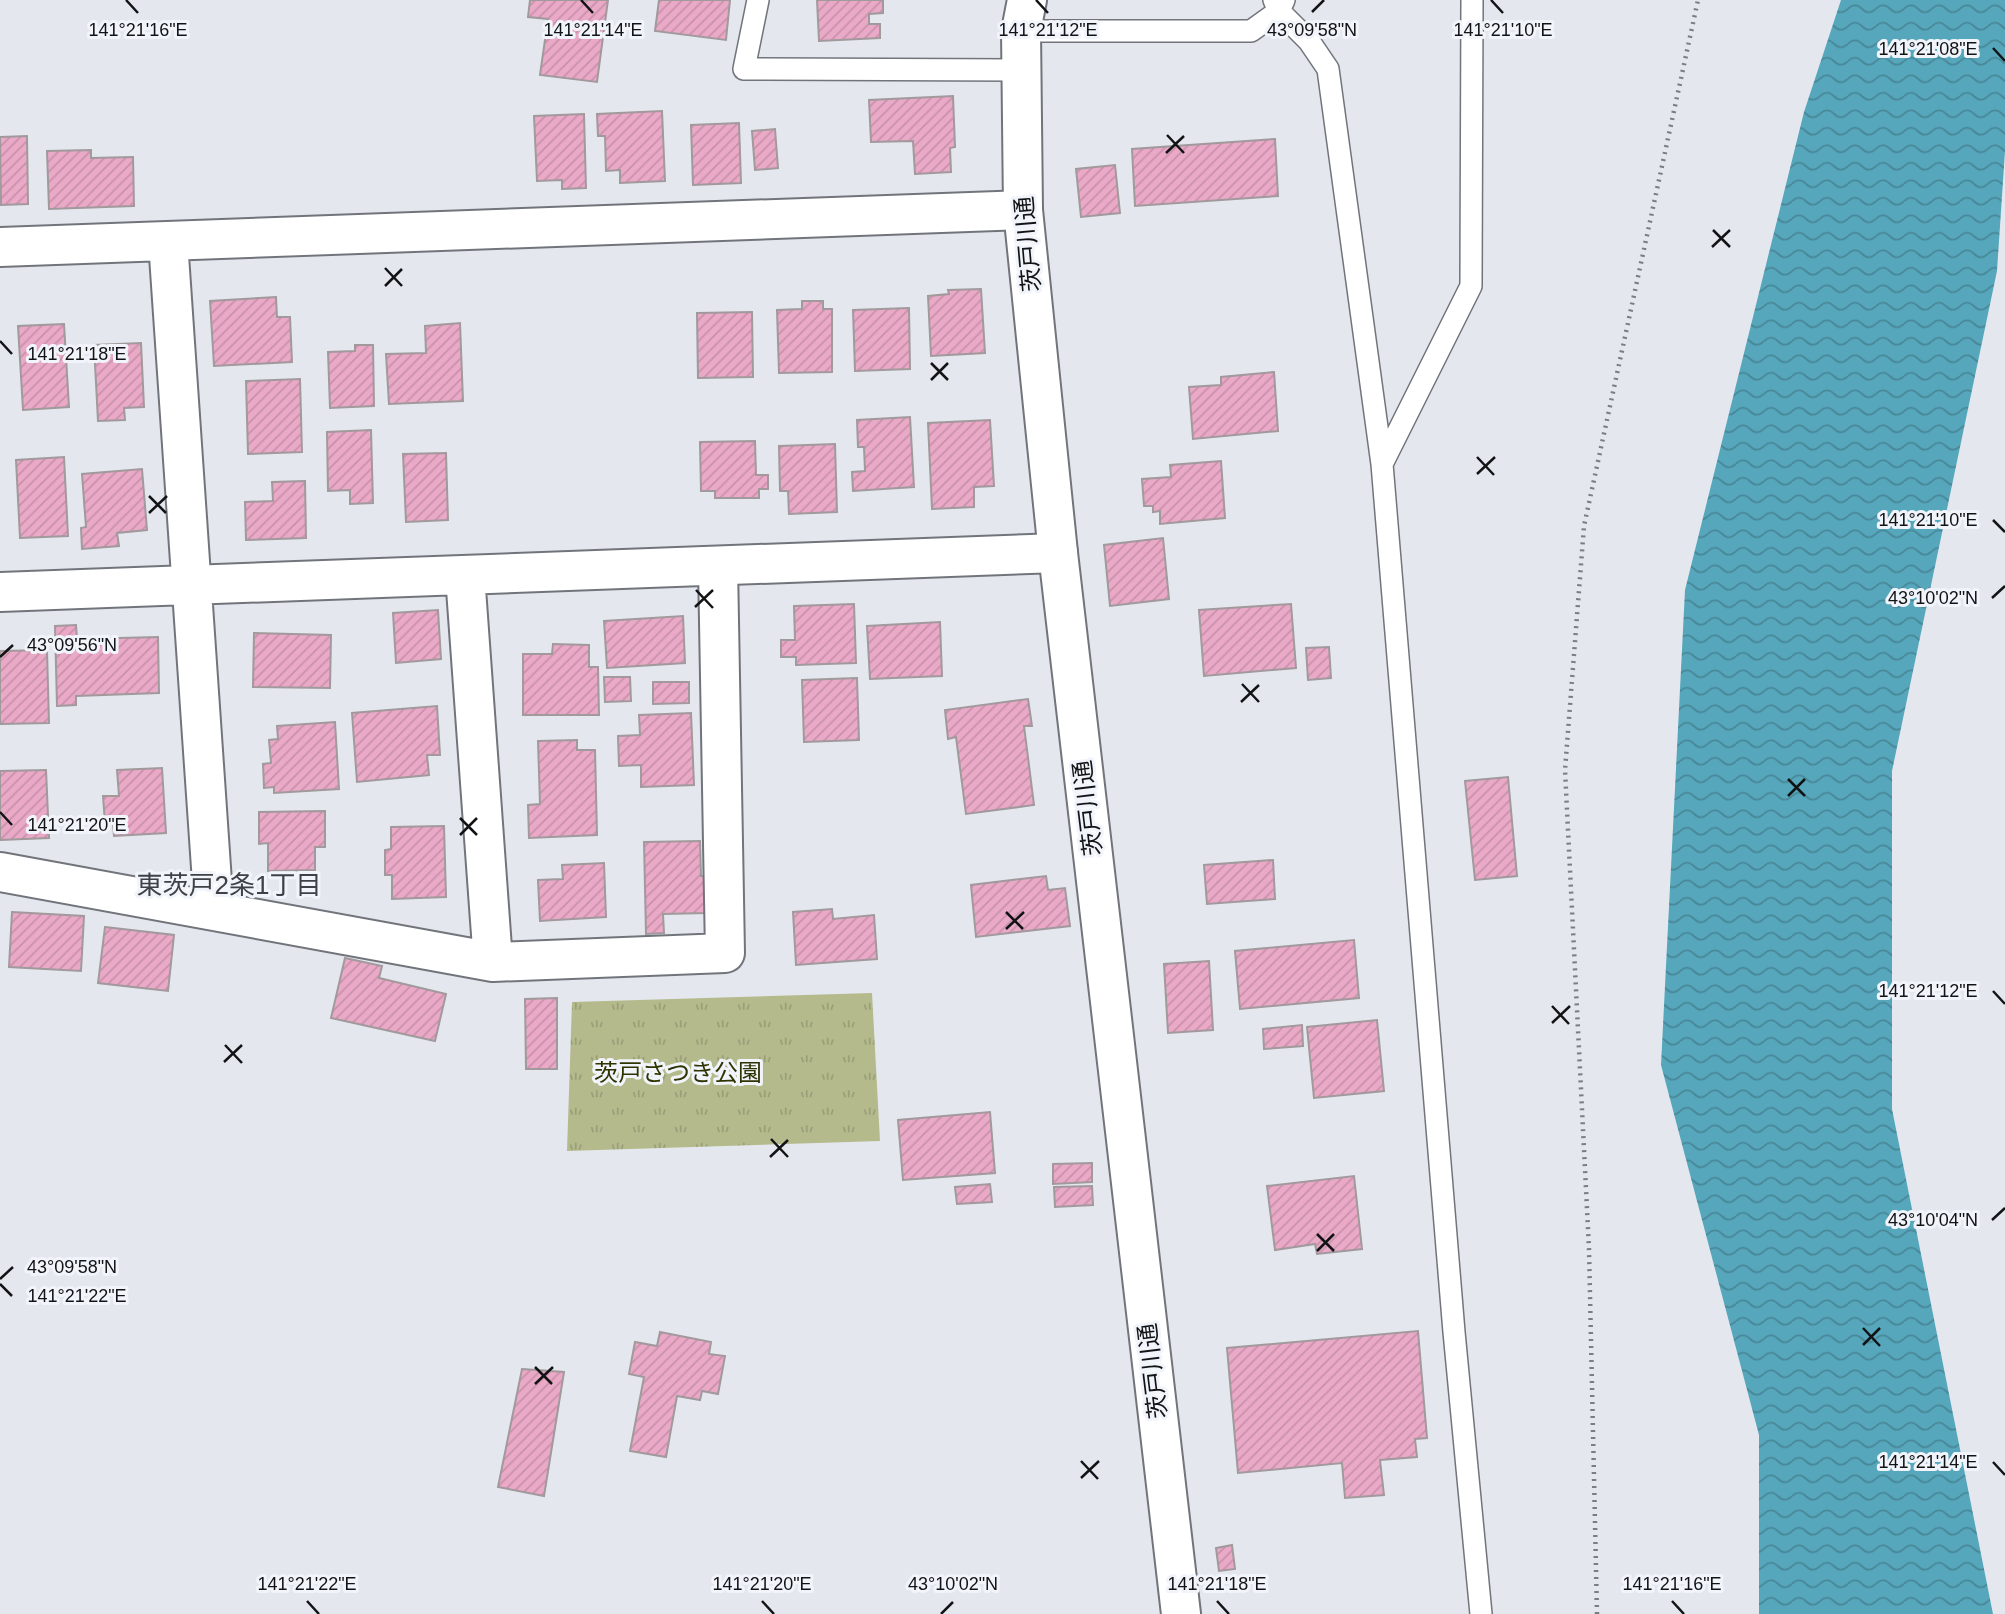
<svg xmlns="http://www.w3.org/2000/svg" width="2005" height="1614" font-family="Helvetica,'Noto Sans JP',sans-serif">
	<defs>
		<pattern id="park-tufts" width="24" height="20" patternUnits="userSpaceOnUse" patternTransform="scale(1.75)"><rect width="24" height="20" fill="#b4ba8c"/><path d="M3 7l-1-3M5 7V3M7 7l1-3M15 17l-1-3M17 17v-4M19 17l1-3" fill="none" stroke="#9a9f78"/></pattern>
		<pattern id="water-waves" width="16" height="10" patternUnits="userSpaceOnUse" patternTransform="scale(1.75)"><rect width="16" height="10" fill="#57a7bc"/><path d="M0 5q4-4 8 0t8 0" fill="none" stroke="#478798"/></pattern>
		<pattern id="building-hatch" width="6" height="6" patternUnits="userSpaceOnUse" patternTransform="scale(1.75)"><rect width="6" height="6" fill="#eaa9c7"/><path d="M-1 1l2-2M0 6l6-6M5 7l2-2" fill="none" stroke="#c891aa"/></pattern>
	</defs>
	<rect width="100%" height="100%" fill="#e4e8ee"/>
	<path fill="url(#park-tufts)" d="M 872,993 L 880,1141 L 567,1151 L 572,1002 Z"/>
	<path fill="url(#water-waves)" d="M 1841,0 L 2005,0 L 2005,151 L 1997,271 L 1892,771 L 1892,1109 L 1993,1614 L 1759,1614 L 1759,1435 L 1661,1065 L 1685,590 L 1804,112 Z"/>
	<path fill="url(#building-hatch)" stroke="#a1999c" stroke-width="2" d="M 530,0 L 608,0 L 597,82 L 540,75 L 548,19 L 528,17 Z
		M 659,0 L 730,0 L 726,40 L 655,31 Z
		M 817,0 L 883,0 L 883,13 L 869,14 L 869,24 L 880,24 L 880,38 L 819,41 Z
		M 953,96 L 955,147 L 950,148 L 951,172 L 915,174 L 913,141 L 871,142 L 869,100 Z
		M 662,111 L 665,181 L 620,183 L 620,170 L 606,171 L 605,136 L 598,136 L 597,114 Z
		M 584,114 L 586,188 L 562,189 L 562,180 L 537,181 L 534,116 Z
		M 739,123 L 741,183 L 693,185 L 691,125 Z
		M 775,129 L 778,168 L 755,170 L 752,131 Z
		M 27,136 L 28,204 L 1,205 L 0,137 Z
		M 1275,139 L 1278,196 L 1135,206 L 1132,149 Z
		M 91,150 L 91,158 L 133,157 L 134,206 L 49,209 L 47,151 Z
		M 1115,165 L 1120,213 L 1081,217 L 1076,169 Z
		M 981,289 L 985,353 L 931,356 L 928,296 L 949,294 L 948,290 Z
		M 276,297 L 277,317 L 290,317 L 292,362 L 214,366 L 210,301 Z
		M 802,301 L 823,301 L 823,309 L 832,309 L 832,372 L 779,373 L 777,310 L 802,309 Z
		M 909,308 L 910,369 L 855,371 L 853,310 Z
		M 752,312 L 753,377 L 698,378 L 697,313 Z
		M 460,323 L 463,401 L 389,404 L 386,354 L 426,353 L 425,326 Z
		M 64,324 L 69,407 L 23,410 L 18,326 Z
		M 141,343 L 144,407 L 124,408 L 125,420 L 98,421 L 94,345 Z
		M 355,345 L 373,345 L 374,406 L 330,408 L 328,352 L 355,351 Z
		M 1274,372 L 1278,431 L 1193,439 L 1189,387 L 1221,385 L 1221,377 Z
		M 300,379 L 302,452 L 248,454 L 246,381 Z
		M 910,417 L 914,487 L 853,491 L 852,472 L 865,471 L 864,447 L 858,447 L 857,420 Z
		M 990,420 L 994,486 L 974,487 L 974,507 L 932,509 L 928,423 Z
		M 371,430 L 373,503 L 350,504 L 350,490 L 328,491 L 327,432 Z
		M 755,441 L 756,475 L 768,475 L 768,489 L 759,489 L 759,498 L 715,498 L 715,491 L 701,491 L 700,442 Z
		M 835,444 L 837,512 L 789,514 L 788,491 L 780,491 L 779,446 Z
		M 446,453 L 448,520 L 406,522 L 403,454 Z
		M 64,457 L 68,536 L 20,538 L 16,460 Z
		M 1221,461 L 1225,518 L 1160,524 L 1160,511 L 1153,512 L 1153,506 L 1144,506 L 1142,479 L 1171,477 L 1170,465 Z
		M 142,469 L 147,530 L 117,533 L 119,546 L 82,549 L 81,528 L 86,527 L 82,474 Z
		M 305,481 L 306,538 L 246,540 L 245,502 L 273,501 L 272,482 Z
		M 1163,538 L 1169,599 L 1110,606 L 1104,545 Z
		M 854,604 L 856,663 L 796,665 L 796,657 L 781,657 L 781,640 L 795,640 L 794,606 Z
		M 1291,604 L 1296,668 L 1204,676 L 1199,610 Z
		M 438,610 L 441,659 L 396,663 L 393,613 Z
		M 683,616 L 685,663 L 607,668 L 604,621 Z
		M 940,622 L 942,676 L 870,679 L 867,626 Z
		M 76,625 L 77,639 L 158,637 L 159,693 L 76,696 L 76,705 L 57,706 L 55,626 Z
		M 254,633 L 331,635 L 330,688 L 253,687 Z
		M 553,644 L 589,645 L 589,667 L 598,667 L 599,715 L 523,715 L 523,654 L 552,654 Z
		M 1329,647 L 1331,678 L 1308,680 L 1306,648 Z
		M 47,650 L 49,723 L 0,724 L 0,651 Z
		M 604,677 L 630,677 L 631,701 L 605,702 Z
		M 857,678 L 859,740 L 804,742 L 802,680 Z
		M 653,682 L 689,682 L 689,703 L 653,704 Z
		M 1028,699 L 1032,726 L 1024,726 L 1034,805 L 966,814 L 956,737 L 948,739 L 945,710 Z
		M 437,706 L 440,755 L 427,755 L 429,775 L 357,782 L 352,713 Z
		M 691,713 L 694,785 L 641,787 L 641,765 L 619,766 L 618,736 L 640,735 L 639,715 Z
		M 335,722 L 339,789 L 274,793 L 274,787 L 264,788 L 263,764 L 271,763 L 269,740 L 278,739 L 277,726 Z
		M 577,740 L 577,750 L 595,750 L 597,835 L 529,838 L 528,805 L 540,804 L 538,741 Z
		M 162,768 L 166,833 L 114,836 L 113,823 L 105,823 L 103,796 L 119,796 L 117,770 Z
		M 46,770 L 49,838 L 0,840 L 0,771 Z
		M 1508,777 L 1517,876 L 1475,880 L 1465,781 Z
		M 325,811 L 325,847 L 315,847 L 315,870 L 268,871 L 268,843 L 259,844 L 259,812 Z
		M 444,826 L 446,897 L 392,899 L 392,875 L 385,875 L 385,850 L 391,849 L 391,827 Z
		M 700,841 L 701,876 L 707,876 L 707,913 L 663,914 L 664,933 L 646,934 L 644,842 Z
		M 1273,860 L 1275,899 L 1207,904 L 1204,865 Z
		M 604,863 L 606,917 L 540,921 L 538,880 L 563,879 L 562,865 Z
		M 1046,876 L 1048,890 L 1065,888 L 1070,926 L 976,937 L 971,885 Z
		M 832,909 L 833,919 L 874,915 L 877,959 L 796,965 L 793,912 Z
		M 12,912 L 84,916 L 81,971 L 9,967 Z
		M 105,927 L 174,935 L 168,991 L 98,983 Z
		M 1354,940 L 1359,998 L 1240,1009 L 1235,951 Z
		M 345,958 L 382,966 L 379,978 L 446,994 L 435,1041 L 331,1018 Z
		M 1209,961 L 1213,1030 L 1168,1033 L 1164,964 Z
		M 557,998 L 557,1069 L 526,1069 L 525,999 Z
		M 1377,1020 L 1384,1091 L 1314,1098 L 1307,1027 Z
		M 1302,1025 L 1303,1046 L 1264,1049 L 1263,1029 Z
		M 990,1112 L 995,1173 L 903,1180 L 898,1120 Z
		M 1092,1163 L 1092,1182 L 1053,1184 L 1053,1164 Z
		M 1354,1176 L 1362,1249 L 1317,1254 L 1315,1244 L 1275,1250 L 1267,1186 Z
		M 990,1184 L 992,1202 L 957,1204 L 955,1187 Z
		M 1092,1186 L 1093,1205 L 1055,1207 L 1054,1187 Z
		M 1418,1331 L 1427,1438 L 1415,1439 L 1417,1457 L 1380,1460 L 1384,1495 L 1345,1498 L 1342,1463 L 1238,1473 L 1227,1348 Z
		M 660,1332 L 711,1342 L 709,1354 L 725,1356 L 718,1394 L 702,1391 L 700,1400 L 677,1396 L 666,1457 L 630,1451 L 644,1377 L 629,1374 L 635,1342 L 657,1346 Z
		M 522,1369 L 564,1372 L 544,1496 L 498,1487 Z
		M 1232,1545 L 1235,1569 L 1219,1571 L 1216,1548 Z"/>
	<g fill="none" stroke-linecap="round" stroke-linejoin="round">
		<g stroke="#71757b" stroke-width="24">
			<path id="service" d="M 758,0 L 744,69 L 1022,70
				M 1274,0 L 1279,11 L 1309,41 L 1328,69 L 1382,464 L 1454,1332 L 1481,1614
				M 1021,31 L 1251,31 L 1279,11 L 1284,0
				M 1382,464 L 1471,286 L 1472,0"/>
		</g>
		<g stroke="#71757b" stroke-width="42">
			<path id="minor" d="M 168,241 L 214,911
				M 0,247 L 1023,210
				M 465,575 L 493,962
				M 0,592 L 1058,553
				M 0,872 L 493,962 L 725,953 L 718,566"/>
		</g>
		<g stroke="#71757b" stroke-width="42">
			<path id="tertiary" d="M 1027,0 L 1021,31 L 1023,210 L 1058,553 L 1181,1614"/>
		</g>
		<path stroke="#7a7d81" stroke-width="4.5" stroke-dasharray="2 5" stroke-linecap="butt" d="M 1597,1614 L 1589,1249 L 1565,770 L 1584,526 L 1698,0"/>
		<use href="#service" stroke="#fff" stroke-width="21"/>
		<use href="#minor" stroke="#fff" stroke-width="38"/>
		<use href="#tertiary" stroke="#fff" stroke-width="38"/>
	</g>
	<path fill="none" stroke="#121315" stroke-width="2.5" d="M 126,0 L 138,13M 581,0 L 593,13M 1036,0 L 1048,13M 1491,0 L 1503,13M 1312,12 L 1324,0M 1993,48 L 2005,61M 1167,135 L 1184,153M 1166,153 L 1184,136M 1713,230 L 1730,247M 1712,247 L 1730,230M 385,268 L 402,286M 385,286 L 402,269M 0,341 L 12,354M 931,363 L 948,380M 931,380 L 948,363M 1477,457 L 1494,475M 1477,474 L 1495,457M 149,496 L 166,513M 149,513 L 167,496M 1993,520 L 2005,532M 696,590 L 713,608M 1992,598 L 2005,586M 695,607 L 713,590M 0,657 L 13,645M 1242,684 L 1259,702M 1241,702 L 1259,685M 1788,779 L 1805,796M 1788,796 L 1805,779M 0,812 L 12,825M 460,818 L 477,835M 460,835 L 477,818M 1006,912 L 1023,929M 1006,929 L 1024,912M 1993,991 L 2005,1004M 1552,1006 L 1569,1024M 1552,1023 L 1570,1006M 225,1045 L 242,1063M 224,1062 L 242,1045M 771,1139 L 788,1157M 770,1157 L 788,1140M 1992,1220 L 2005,1208M 1317,1234 L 1334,1251M 1317,1251 L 1334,1234M 0,1279 L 13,1267M 0,1284 L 12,1296M 1863,1328 L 1880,1346M 1863,1345 L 1880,1328M 535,1367 L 552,1384M 535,1384 L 553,1367M 1081,1461 L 1098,1479M 1993,1462 L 2005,1475M 1081,1478 L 1099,1461M 307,1601 L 319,1614M 762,1601 L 774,1614M 1217,1601 L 1229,1614M 1672,1601 L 1684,1614M 941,1614 L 953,1602"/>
	<g text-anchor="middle" stroke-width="6" stroke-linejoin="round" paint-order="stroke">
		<g font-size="24" fill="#121315" stroke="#f1f5fb">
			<text transform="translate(1028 244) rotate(-95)" y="8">茨戸川通</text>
			<text transform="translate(1088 808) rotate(-97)" y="8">茨戸川通</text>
			<text transform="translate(1153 1371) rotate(-97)" y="8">茨戸川通</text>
		</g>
		<g font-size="24" fill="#303402" stroke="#f1f5fb">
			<text x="678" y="1081">茨戸さつき公園</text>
		</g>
		<g font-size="26" fill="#3e4146" stroke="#f1f5fb">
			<text x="229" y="894">東茨戸2条1丁目</text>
		</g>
	</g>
	<g font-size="18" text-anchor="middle" fill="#121315" stroke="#f1f5fb" stroke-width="6" stroke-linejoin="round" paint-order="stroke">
		<text x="1312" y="36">43°09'58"N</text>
		<text x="138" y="36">141°21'16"E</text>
		<text x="593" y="36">141°21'14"E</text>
		<text x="1048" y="36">141°21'12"E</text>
		<text x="1503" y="36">141°21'10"E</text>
		<text x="1928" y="55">141°21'08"E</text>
		<text x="77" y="360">141°21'18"E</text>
		<text x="1928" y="526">141°21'10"E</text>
		<text x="1933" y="604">43°10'02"N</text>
		<text x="72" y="651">43°09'56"N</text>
		<text x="77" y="831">141°21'20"E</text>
		<text x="1928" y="997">141°21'12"E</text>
		<text x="1933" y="1226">43°10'04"N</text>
		<text x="72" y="1273">43°09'58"N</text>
		<text x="77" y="1302">141°21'22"E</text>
		<text x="1928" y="1468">141°21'14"E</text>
		<text x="307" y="1590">141°21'22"E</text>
		<text x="762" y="1590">141°21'20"E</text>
		<text x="1217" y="1590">141°21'18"E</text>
		<text x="1672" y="1590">141°21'16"E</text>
		<text x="953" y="1590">43°10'02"N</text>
	</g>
</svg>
